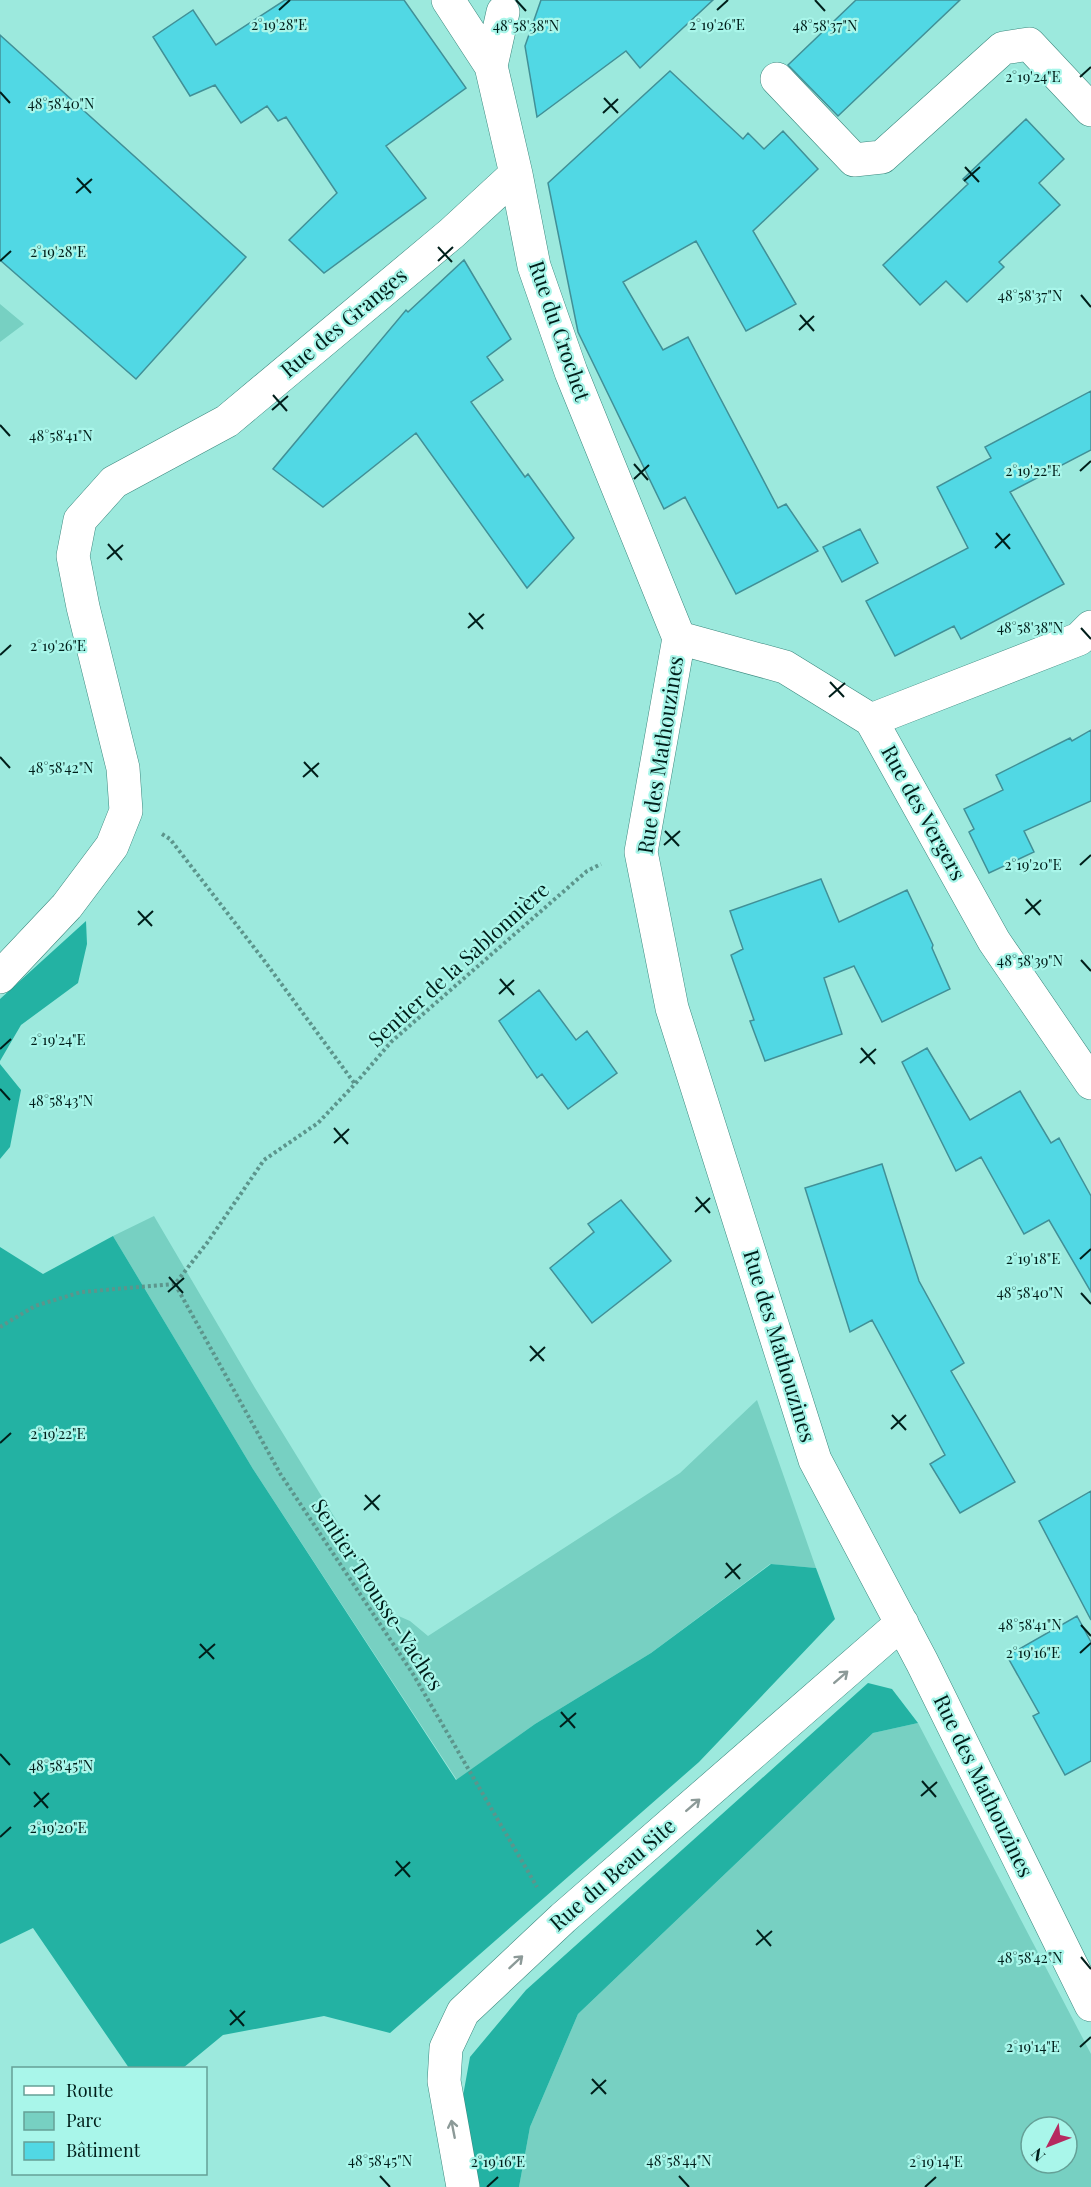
<svg xmlns="http://www.w3.org/2000/svg" width="1091" height="2187" font-family="'Playfair Display',serif">
	<rect width="100%" height="100%" fill="#9ce9dd"/>
	<path fill="#77d0c2" fill-rule="evenodd" d="M 0,304 L 24,324 L 0,342 Z
		M 154,1216 L 255,1388 L 394,1614 L 410,1621 L 428,1636 L 680,1473 L 757,1400 L 816,1568 L 770,1564 L 651,1653 L 535,1724 L 457,1780 L 253,1469 L 113,1236 Z
		M 918,1723 L 1091,2054 L 1091,2187 L 519,2187 L 530,2127 L 578,2014 L 873,1733 ZM 1031,2127 L 1067,2127 L 1067,2163 L 1031,2163 Z"/>
	<path fill="#23b2a3" d="M 86,921 L 87,944 L 78,983 L 21,1025 L 0,1061 L 0,999 Z
		M 0,1064 L 21,1090 L 10,1147 L 0,1159 Z
		M 113,1236 L 253,1469 L 456,1780 L 535,1724 L 651,1653 L 771,1564 L 816,1568 L 835,1619 L 699,1762 L 390,2033 L 324,2016 L 223,2035 L 183,2068 L 129,2068 L 33,1928 L 0,1944 L 0,1247 L 43,1274 Z
		M 868,1683 L 892,1689 L 918,1723 L 873,1733 L 578,2014 L 530,2127 L 519,2187 L 478,2187 L 461,2107 L 470,2057 L 526,1990 Z"/>
	<path fill="#51d8e4" stroke="#419097" stroke-width="1.5" d="M 285,0 L 404,0 L 466,88 L 386,146 L 426,198 L 324,273 L 289,240 L 337,193 L 286,117 L 278,121 L 267,106 L 241,123 L 215,85 L 190,96 L 153,37 L 193,10 L 216,45 Z
		M 541,0 L 713,0 L 640,68 L 626,51 L 537,117 L 525,46 Z
		M 856,0 L 960,0 L 838,116 L 788,65 Z
		M 0,35 L 246,257 L 136,379 L 0,260 Z
		M 670,71 L 743,139 L 748,133 L 764,149 L 783,131 L 818,169 L 753,231 L 796,304 L 746,331 L 696,241 L 623,282 L 663,350 L 688,337 L 778,508 L 786,504 L 818,551 L 736,594 L 685,497 L 664,509 L 578,332 L 548,183 Z
		M 1026,119 L 1064,159 L 1039,183 L 1060,205 L 999,262 L 1004,267 L 967,302 L 946,281 L 920,305 L 883,265 L 968,184 L 963,179 Z
		M 464,260 L 511,339 L 487,357 L 503,380 L 471,402 L 525,477 L 528,474 L 574,538 L 527,588 L 416,433 L 323,507 L 273,469 L 406,310 L 408,312 Z
		M 1091,391 L 1091,450 L 1010,492 L 1064,584 L 961,639 L 954,626 L 895,656 L 866,601 L 968,548 L 937,487 L 991,458 L 985,447 Z
		M 860,529 L 878,563 L 842,582 L 823,547 Z
		M 1091,730 L 1091,801 L 1024,831 L 1034,852 L 989,873 L 969,832 L 974,829 L 964,809 L 1003,790 L 996,775 L 1070,738 L 1072,741 Z
		M 821,879 L 839,922 L 907,890 L 933,945 L 932,948 L 950,989 L 882,1022 L 854,966 L 824,978 L 842,1034 L 765,1061 L 750,1021 L 754,1020 L 731,955 L 743,949 L 730,911 Z
		M 539,990 L 576,1040 L 587,1031 L 617,1073 L 568,1109 L 542,1074 L 537,1078 L 499,1021 Z
		M 927,1048 L 970,1120 L 1020,1091 L 1051,1143 L 1059,1138 L 1091,1196 L 1091,1292 L 1049,1220 L 1024,1234 L 981,1157 L 956,1171 L 902,1062 Z
		M 882,1164 L 919,1281 L 964,1363 L 951,1371 L 1015,1482 L 960,1513 L 930,1464 L 945,1455 L 872,1320 L 850,1332 L 805,1188 Z
		M 621,1200 L 671,1261 L 592,1323 L 550,1268 L 594,1232 L 588,1224 Z
		M 1091,1491 L 1091,1620 L 1039,1521 Z
		M 1077,1616 L 1091,1642 L 1091,1761 L 1065,1775 L 1033,1716 L 1039,1713 L 1007,1656 Z"/>
	<g fill="none" stroke-linecap="round" stroke-linejoin="round">
		<g stroke="#3b887e" stroke-width="34">
			<path id="minor" d="M 448,0 L 491,66
				M 503,12 L 491,66 L 516,174 L 534,266 L 571,372 L 679,638
				M 777,79 L 854,160 L 882,157 L 1003,48 L 1029,44 L 1091,110
				M 679,638 L 641,852 L 672,1008 L 815,1460 L 922,1662 L 1091,2005
				M 679,638 L 785,667 L 871,720 L 994,941 L 1091,1083
				M 871,720 L 1079,639 L 1091,627
				M 0,977 L 67,906 L 112,846 L 126,811 L 123,768 L 83,607 L 73,556 L 80,520 L 114,482 L 227,421 L 452,233 L 516,174
				M 463,2187 L 444,2081 L 446,2048 L 463,2012 L 563,1918 L 902,1623"/>
		</g>
		<path stroke="#5c958c" stroke-width="4" stroke-dasharray="3 3" stroke-linecap="butt" d="M 162,834 L 170,839 L 263,959 L 355,1084
			M 175,1284 L 281,1475 L 413,1674 L 537,1887
			M 0,1327 L 35,1306 L 81,1292 L 175,1284 L 207,1243 L 264,1160 L 318,1123 L 355,1084 L 391,1042 L 587,871 L 601,864"/>
		<use href="#minor" stroke="#fff" stroke-width="33"/>
	</g>
	<defs><path id="oneway-shaft" d="M-6 0H5M1.5-3L5.5 0L1.5 3" fill="none" stroke-width="1.6" stroke-linecap="round" stroke-linejoin="round" transform="scale(1.5)"/></defs>
	<g stroke="#8c9a98">
		<use href="#oneway-shaft" transform="translate(841 1677) rotate(-41)"/>
		<use href="#oneway-shaft" transform="translate(693 1805) rotate(-41)"/>
		<use href="#oneway-shaft" transform="translate(516 1962) rotate(-43)"/>
		<use href="#oneway-shaft" transform="translate(453 2129) rotate(-101)"/>
	</g>
	<path fill="none" stroke="#001e1a" stroke-width="2" d="M 516,0 L 526,11M 815,0 L 825,11M 279,10 L 290,0M 717,10 L 728,0M 1080,77 L 1091,67M 0,92 L 10,103M 604,98 L 618,113M 603,113 L 618,99M 965,167 L 979,182M 77,178 L 91,193M 964,181 L 980,167M 76,193 L 92,179M 438,247 L 452,262M 0,261 L 11,251M 438,261 L 453,247M 1081,295 L 1091,307M 800,315 L 814,331M 799,330 L 814,316M 273,395 L 287,411M 272,410 L 288,396M 0,425 L 10,436M 634,464 L 648,480M 1080,471 L 1091,461M 634,479 L 649,465M 996,533 L 1010,549M 108,544 L 122,560M 995,548 L 1010,534M 107,559 L 123,545M 469,613 L 483,629M 468,628 L 484,614M 1081,628 L 1091,639M 0,655 L 11,645M 830,682 L 844,697M 829,697 L 845,683M 0,757 L 10,768M 304,762 L 318,777M 303,777 L 319,763M 665,831 L 679,846M 664,845 L 680,831M 1080,865 L 1091,855M 1026,899 L 1040,915M 138,911 L 152,926M 1025,914 L 1041,900M 138,925 L 153,911M 1081,960 L 1091,971M 500,979 L 514,995M 499,994 L 514,980M 861,1048 L 875,1064M 0,1049 L 11,1039M 860,1063 L 876,1049M 0,1089 L 10,1100M 334,1128 L 348,1144M 334,1143 L 349,1129M 696,1197 L 710,1213M 695,1212 L 710,1198M 1080,1259 L 1091,1249M 169,1277 L 183,1293M 168,1292 L 184,1278M 1081,1293 L 1091,1304M 530,1346 L 544,1361M 530,1361 L 545,1347M 892,1415 L 906,1430M 891,1429 L 906,1415M 0,1443 L 11,1433M 365,1495 L 379,1510M 364,1510 L 380,1495M 726,1563 L 740,1579M 725,1578 L 741,1564M 1081,1625 L 1091,1636M 200,1644 L 214,1659M 1080,1653 L 1091,1643M 199,1658 L 215,1644M 561,1712 L 575,1728M 560,1727 L 576,1713M 0,1754 L 10,1765M 922,1781 L 936,1797M 34,1792 L 48,1808M 921,1796 L 937,1782M 34,1807 L 49,1793M 0,1837 L 11,1827M 396,1861 L 410,1877M 395,1876 L 410,1862M 757,1930 L 771,1946M 756,1945 L 772,1931M 1081,1957 L 1091,1969M 230,2010 L 244,2026M 230,2025 L 245,2011M 1080,2047 L 1091,2037M 592,2079 L 606,2094M 591,2094 L 606,2080M 380,2176 L 390,2187M 679,2176 L 689,2187M 487,2187 L 498,2177M 925,2187 L 936,2177"/>
	<g text-anchor="middle" stroke-width="4.5" stroke-linejoin="round" paint-order="stroke">
		<g font-size="21" fill="#001e1a" stroke="#a9f6ea">
			<text transform="translate(344 323) rotate(-40)" y="7">Rue des Granges</text>
			<text transform="translate(559 331) rotate(71)" y="7">Rue du Crochet</text>
			<text transform="translate(661 755) rotate(-81)" y="7">Rue des Mathouzines</text>
			<text transform="translate(923 813) rotate(61)" y="7">Rue des Vergers</text>
			<text transform="translate(459 965) rotate(-42)" y="7">Sentier de la Sablonnière</text>
			<text transform="translate(779 1346) rotate(73)" y="7">Rue des Mathouzines</text>
			<text transform="translate(377 1595) rotate(57)" y="7">Sentier Trousse-Vaches</text>
			<text transform="translate(983 1786) rotate(64)" y="7">Rue des Mathouzines</text>
			<text transform="translate(613 1875) rotate(-41)" y="7">Rue du Beau Site</text>
		</g>
	</g>
	<g font-size="15" text-anchor="middle" fill="#001e1a" stroke="#a9f6ea" stroke-width="4.5" stroke-linejoin="round" paint-order="stroke">
		<text x="279" y="30">2°19'28"E</text>
		<text x="717" y="30">2°19'26"E</text>
		<text x="526" y="31">48°58'38"N</text>
		<text x="825" y="31">48°58'37"N</text>
		<text x="1033" y="82">2°19'24"E</text>
		<text x="61" y="109">48°58'40"N</text>
		<text x="58" y="257">2°19'28"E</text>
		<text x="1030" y="301">48°58'37"N</text>
		<text x="61" y="441">48°58'41"N</text>
		<text x="1033" y="476">2°19'22"E</text>
		<text x="1030" y="633">48°58'38"N</text>
		<text x="58" y="651">2°19'26"E</text>
		<text x="61" y="773">48°58'42"N</text>
		<text x="1033" y="870">2°19'20"E</text>
		<text x="1030" y="966">48°58'39"N</text>
		<text x="58" y="1045">2°19'24"E</text>
		<text x="61" y="1106">48°58'43"N</text>
		<text x="1033" y="1264">2°19'18"E</text>
		<text x="1030" y="1298">48°58'40"N</text>
		<text x="58" y="1439">2°19'22"E</text>
		<text x="1030" y="1630">48°58'41"N</text>
		<text x="1033" y="1658">2°19'16"E</text>
		<text x="61" y="1771">48°58'45"N</text>
		<text x="58" y="1833">2°19'20"E</text>
		<text x="1030" y="1963">48°58'42"N</text>
		<text x="1033" y="2052">2°19'14"E</text>
		<text x="380" y="2166">48°58'45"N</text>
		<text x="679" y="2166">48°58'44"N</text>
		<text x="498" y="2167">2°19'16"E</text>
		<text x="936" y="2167">2°19'14"E</text>
	</g>
	<rect x="12" y="2067" width="195" height="108" fill="#a9f6ea" stroke="#65a097" stroke-width="1.5"/>
	<rect x="24" y="2086" width="30" height="9" fill="#ffffff" stroke="#65a097" stroke-width="1.5"/>
	<text x="66" y="2097" font-size="18" fill="#001e1a">Route</text>
	<rect x="24" y="2112" width="30" height="18" fill="#77d0c2" stroke="#65a097" stroke-width="1.5"/>
	<text x="66" y="2127" font-size="18" fill="#001e1a">Parc</text>
	<rect x="24" y="2142" width="30" height="18" fill="#51d8e4" stroke="#65a097" stroke-width="1.5"/>
	<text x="66" y="2157" font-size="18" fill="#001e1a">Bâtiment</text>
	<g transform="translate(1049 2145) rotate(228)"><circle r="28" fill="#a9f6ea" stroke="#65a097" stroke-width="1.5"/>
	<path d="M0-4.5L10 22L0 15L-10 22Z" fill="#b6295f"/>
	<text y="-9" font-size="16" font-weight="bold" text-anchor="middle" fill="#001e1a">N</text>
	</g>
</svg>
